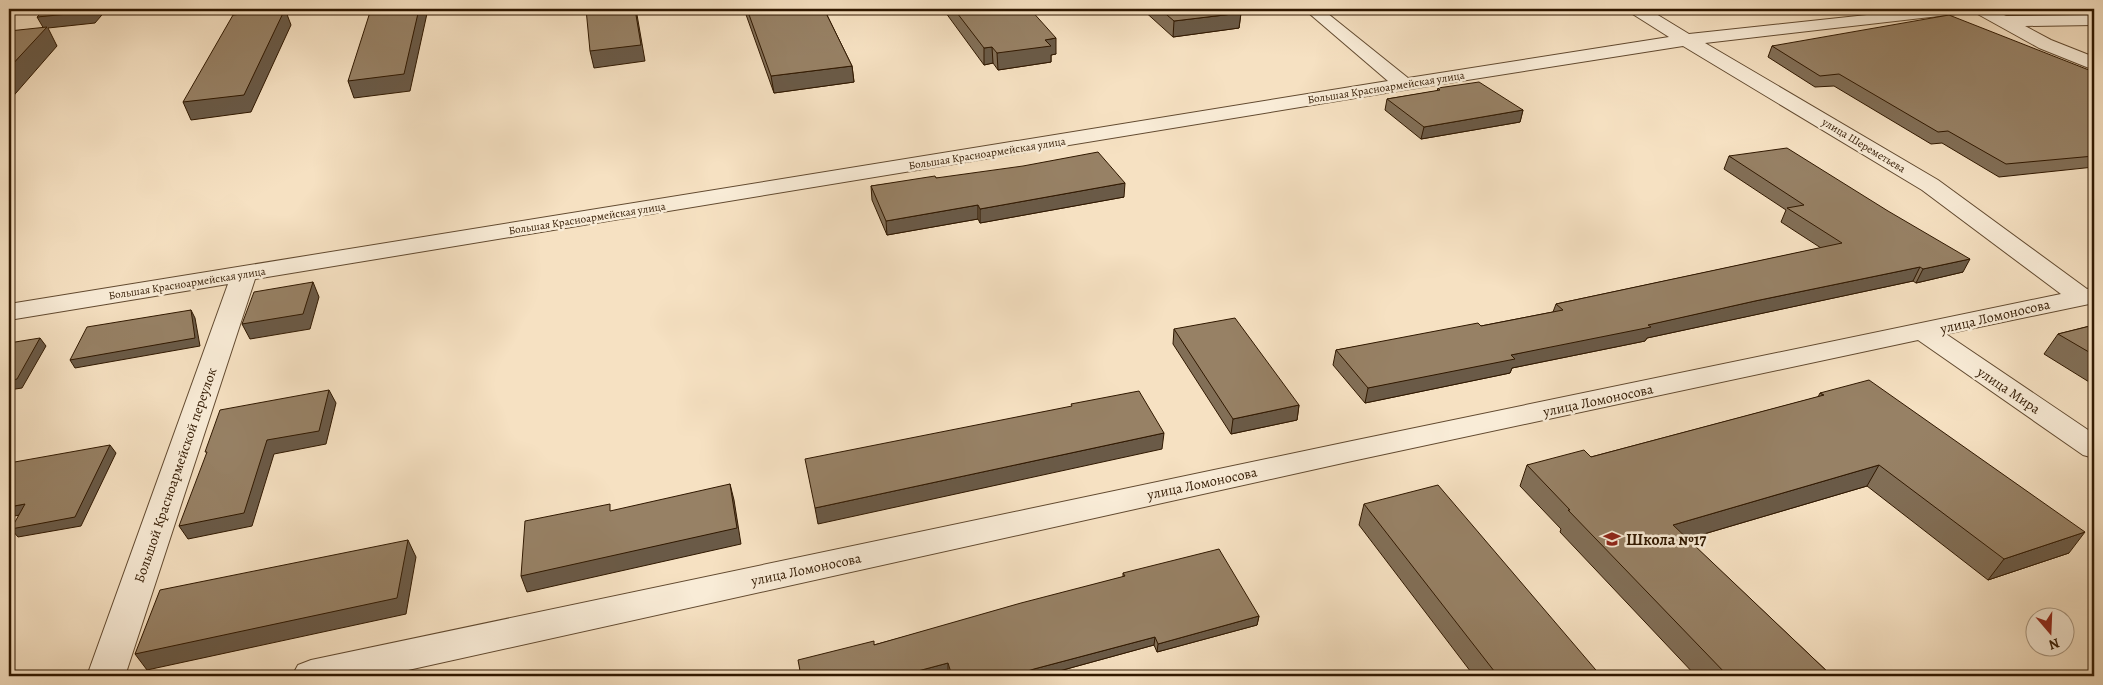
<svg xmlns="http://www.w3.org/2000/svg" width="2103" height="685" font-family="Alegreya,serif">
	<rect width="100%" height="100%" fill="#f6e1c2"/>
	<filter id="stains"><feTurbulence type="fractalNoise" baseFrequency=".004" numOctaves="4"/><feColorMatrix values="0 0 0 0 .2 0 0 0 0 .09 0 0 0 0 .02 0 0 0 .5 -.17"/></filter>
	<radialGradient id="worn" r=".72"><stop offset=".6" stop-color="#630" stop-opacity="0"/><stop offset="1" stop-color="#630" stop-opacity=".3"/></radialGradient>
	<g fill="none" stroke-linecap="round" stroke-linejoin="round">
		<g stroke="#624a30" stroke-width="2">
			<path id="minor" d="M 1304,9 L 1322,9 L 1408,78 L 1669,37 L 1631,13 L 1629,9 L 1648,9 L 1689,34 L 1923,9 L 1992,9 L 2006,16 L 2094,15 L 2094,25 L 2025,26 L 2051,40 L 2094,57 L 2094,70 L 2039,48 L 1974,12 L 1705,43 L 1938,180 L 2087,289 L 2094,287 L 2094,303 L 1946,334 L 2094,434 L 2094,458 L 2083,455 L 1918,340 L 1352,461 L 381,676 L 292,676 L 298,665 L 311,660 L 1352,441 L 2061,294 L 1922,190 L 1683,46 L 1404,90 L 255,279 L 125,676 L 87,676 L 228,284 L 9,320 L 9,304 L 1388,81 Z"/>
		</g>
		<use href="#minor" fill="#f9ecd7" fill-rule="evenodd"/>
	</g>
	<path fill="#826f57" stroke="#301800" d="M 744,9 L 824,9 L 852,66 L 854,82 L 774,93 Z
		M 943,9 L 1030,9 L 1056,54 L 1051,55 L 1051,62 L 998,70 L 993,63 L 984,65 Z
		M 1142,9 L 1236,9 L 1241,13 L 1239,28 L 1173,37 Z
		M 1772,46 L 2094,72 L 2094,167 L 1999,177 L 1942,143 L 1931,144 L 1834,86 L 1815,87 L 1768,57 Z
		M 1438,88 L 1523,110 L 1520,122 L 1421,139 L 1385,110 L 1387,99 L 1437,91 Z
		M 1729,156 L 1963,272 L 1916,283 L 1913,281 L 1749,316 L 1647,338 L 1645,341 L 1512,368 L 1510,373 L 1365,403 L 1333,365 L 1336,350 L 1481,326 L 1553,312 L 1556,304 L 1821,248 L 1781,222 L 1786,210 L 1724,169 Z
		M 936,178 L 1124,197 L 980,223 L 978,219 L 887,235 L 872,200 L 871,186 Z
		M 2094,325 L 2094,385 L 2044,354 L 2058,334 Z
		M 1174,329 L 1299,405 L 1297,420 L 1231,434 L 1173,344 Z
		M 1820,393 L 2069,553 L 1988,580 L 1867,486 L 1687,539 L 1832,676 L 1696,676 L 1560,532 L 1561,529 L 1520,486 L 1527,465 L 1591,457 L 1818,397 Z
		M 1364,504 L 1601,676 L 1474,676 L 1359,525 Z
		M 1123,573 L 1259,616 L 1257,625 L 1157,652 L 1154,645 L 1041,676 L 950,676 L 948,671 L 874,645 L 1123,577 Z"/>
	<path fill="#6a5a47" stroke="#301800" d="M 92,9 L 107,9 L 95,23 L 48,28 L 57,46 L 9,101 L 9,68 L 44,29 L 37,17 Z
		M 285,9 L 291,25 L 251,112 L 191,120 L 183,102 Z
		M 419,9 L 428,9 L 410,91 L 354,98 L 348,81 Z
		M 635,9 L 636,9 L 645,61 L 594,68 L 590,51 Z
		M 1241,13 L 1239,28 L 1173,37 L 1174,21 Z
		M 1056,38 L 1056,54 L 1051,55 L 1051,62 L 998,70 L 997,53 L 1045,40 Z
		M 992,47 L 993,63 L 984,65 L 984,48 Z
		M 852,66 L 854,82 L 774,93 L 771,76 Z
		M 1523,110 L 1520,122 L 1421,139 L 1424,127 Z
		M 1125,183 L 1124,197 L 980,223 L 980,209 Z
		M 978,205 L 978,219 L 887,235 L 886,221 Z
		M 1970,259 L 1963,272 L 1916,283 L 1923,269 Z
		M 1920,267 L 1913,281 L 1647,338 L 1645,341 L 1512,368 L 1510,373 L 1365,403 L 1368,388 L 1511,355 L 1755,301 Z
		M 313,282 L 319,297 L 310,329 L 250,339 L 242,324 Z
		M 191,310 L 195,318 L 200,346 L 75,368 L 70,360 Z
		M 40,338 L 46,346 L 22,388 L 9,390 L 9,381 Z
		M 329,390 L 336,403 L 326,444 L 274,454 L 252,526 L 188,539 L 179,526 L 267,440 Z
		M 1299,405 L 1297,420 L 1231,434 L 1233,419 Z
		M 1164,433 L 1162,449 L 818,524 L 815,508 Z
		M 110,445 L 116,453 L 81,526 L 18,537 L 11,529 Z
		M 1879,465 L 1867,486 L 1663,546 L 1673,525 Z
		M 730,484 L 734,500 L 741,544 L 527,592 L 521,576 Z
		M 25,504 L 31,513 L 9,517 L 9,507 Z
		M 2085,532 L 2069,553 L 1988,580 L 2004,559 Z
		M 408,540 L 416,557 L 406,614 L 147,670 L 135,654 Z
		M 1259,616 L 1257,625 L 1157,652 L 1158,644 Z
		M 1155,637 L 1154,645 L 1041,676 L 1012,676 L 1034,669 Z
		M 948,663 L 948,671 L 931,676 L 899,676 Z"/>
	<path fill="#978165" stroke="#301800" d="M 45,9 L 92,9 L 89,12 L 37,17 Z
		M 285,9 L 244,95 L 183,102 L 233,15 Z
		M 371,9 L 419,9 L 404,74 L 348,81 Z
		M 586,9 L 635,9 L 641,45 L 590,51 Z
		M 747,9 L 824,9 L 852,66 L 771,76 Z
		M 954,9 L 1030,9 L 1056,38 L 1045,40 L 1051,46 L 997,53 L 992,47 L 984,48 Z
		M 1160,9 L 1236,9 L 1241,13 L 1174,21 Z
		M 1949,15 L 2094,72 L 2094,156 L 2006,164 L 1948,131 L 1938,132 L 1839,74 L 1820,76 L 1772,46 Z
		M 47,27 L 9,68 L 9,31 Z
		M 1479,82 L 1523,110 L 1424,127 L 1387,99 L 1440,90 L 1438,88 Z
		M 1787,148 L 1888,211 L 1970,259 L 1923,269 L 1920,267 L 1755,301 L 1648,325 L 1651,327 L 1511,355 L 1515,359 L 1368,388 L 1336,350 L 1478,323 L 1481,326 L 1563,310 L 1556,304 L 1842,243 L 1787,208 L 1804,205 L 1729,156 Z
		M 1098,152 L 1125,183 L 980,209 L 978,205 L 886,221 L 871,186 L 935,176 L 936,178 L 1023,166 Z
		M 313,282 L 303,314 L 242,324 L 254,292 Z
		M 191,310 L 195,338 L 70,360 L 87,327 Z
		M 1235,318 L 1299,405 L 1233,419 L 1174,329 Z
		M 2094,325 L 2094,355 L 2058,334 Z
		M 40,338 L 17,379 L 9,381 L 9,343 Z
		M 1869,380 L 2085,532 L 2004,559 L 1879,465 L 1673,525 L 1832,676 L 1728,676 L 1568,510 L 1570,510 L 1527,465 L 1584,450 L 1591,457 L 1824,395 L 1820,393 Z
		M 329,390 L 319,431 L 267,440 L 244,513 L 179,526 L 207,452 L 205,452 L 220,410 Z
		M 1139,391 L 1164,433 L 815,508 L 805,459 L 1072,406 L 1071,404 Z
		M 110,445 L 75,517 L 11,529 L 25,504 L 9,507 L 9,463 Z
		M 730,484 L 737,528 L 521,576 L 525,521 L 610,504 L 610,511 Z
		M 1438,485 L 1601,676 L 1498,676 L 1364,504 Z
		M 408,540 L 397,598 L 135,654 L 160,590 Z
		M 1219,549 L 1259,616 L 1158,644 L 1155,637 L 1034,669 L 1012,676 L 952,676 L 948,663 L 899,676 L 801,676 L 798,660 L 874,641 L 874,645 L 1021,603 L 1125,576 L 1123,573 Z"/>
	<defs>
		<g id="school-bare" transform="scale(1.35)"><path d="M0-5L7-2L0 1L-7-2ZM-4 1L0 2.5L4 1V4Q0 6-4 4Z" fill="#8f2418" stroke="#f9ecd7" stroke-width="2.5" paint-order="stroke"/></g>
	</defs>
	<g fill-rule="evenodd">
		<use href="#school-bare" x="1612" y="539"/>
	</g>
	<g text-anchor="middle" stroke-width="5" stroke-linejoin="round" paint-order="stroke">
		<g font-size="11" fill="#301800" stroke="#f9ecd7">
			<text transform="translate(1386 87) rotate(-9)" y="4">Большая Красноармейская улица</text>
			<text transform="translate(1864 145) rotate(31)" y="4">улица Шереметьева</text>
			<text transform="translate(987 153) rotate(-9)" y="4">Большая Красноармейская улица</text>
			<text transform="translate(587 218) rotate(-9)" y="4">Большая Красноармейская улица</text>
			<text transform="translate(187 283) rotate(-9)" y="4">Большая Красноармейская улица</text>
		</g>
		<g font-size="14" fill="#301800" stroke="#f9ecd7">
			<text transform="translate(1995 316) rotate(-13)" y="5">улица Ломоносова</text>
			<text transform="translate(2009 390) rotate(34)" y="5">улица Мира</text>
			<text transform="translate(1598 400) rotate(-12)" y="5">улица Ломоносова</text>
			<text transform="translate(175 475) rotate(-71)" y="5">Большой Красноармейской переулок</text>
			<text transform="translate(1202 483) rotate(-12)" y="5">улица Ломоносова</text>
			<text transform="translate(806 569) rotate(-12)" y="5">улица Ломоносова</text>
		</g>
		<g font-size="16" font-weight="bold" fill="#301800" stroke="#f9ecd7" text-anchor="start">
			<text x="1626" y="545">Школа №17</text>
		</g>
	</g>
	<rect width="2103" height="685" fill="none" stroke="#f6e1c2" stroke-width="30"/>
	<rect x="10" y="10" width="2083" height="665" fill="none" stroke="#301800" stroke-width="2.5"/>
	<rect x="15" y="15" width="2073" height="655" fill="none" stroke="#301800"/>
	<g transform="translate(2050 632) rotate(161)"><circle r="24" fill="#f9ecd7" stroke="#a99781"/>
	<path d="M0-4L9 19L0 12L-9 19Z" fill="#8f2418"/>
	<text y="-8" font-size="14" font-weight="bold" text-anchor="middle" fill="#301800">N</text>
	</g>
	<rect width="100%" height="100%" filter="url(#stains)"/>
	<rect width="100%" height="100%" fill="url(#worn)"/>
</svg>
